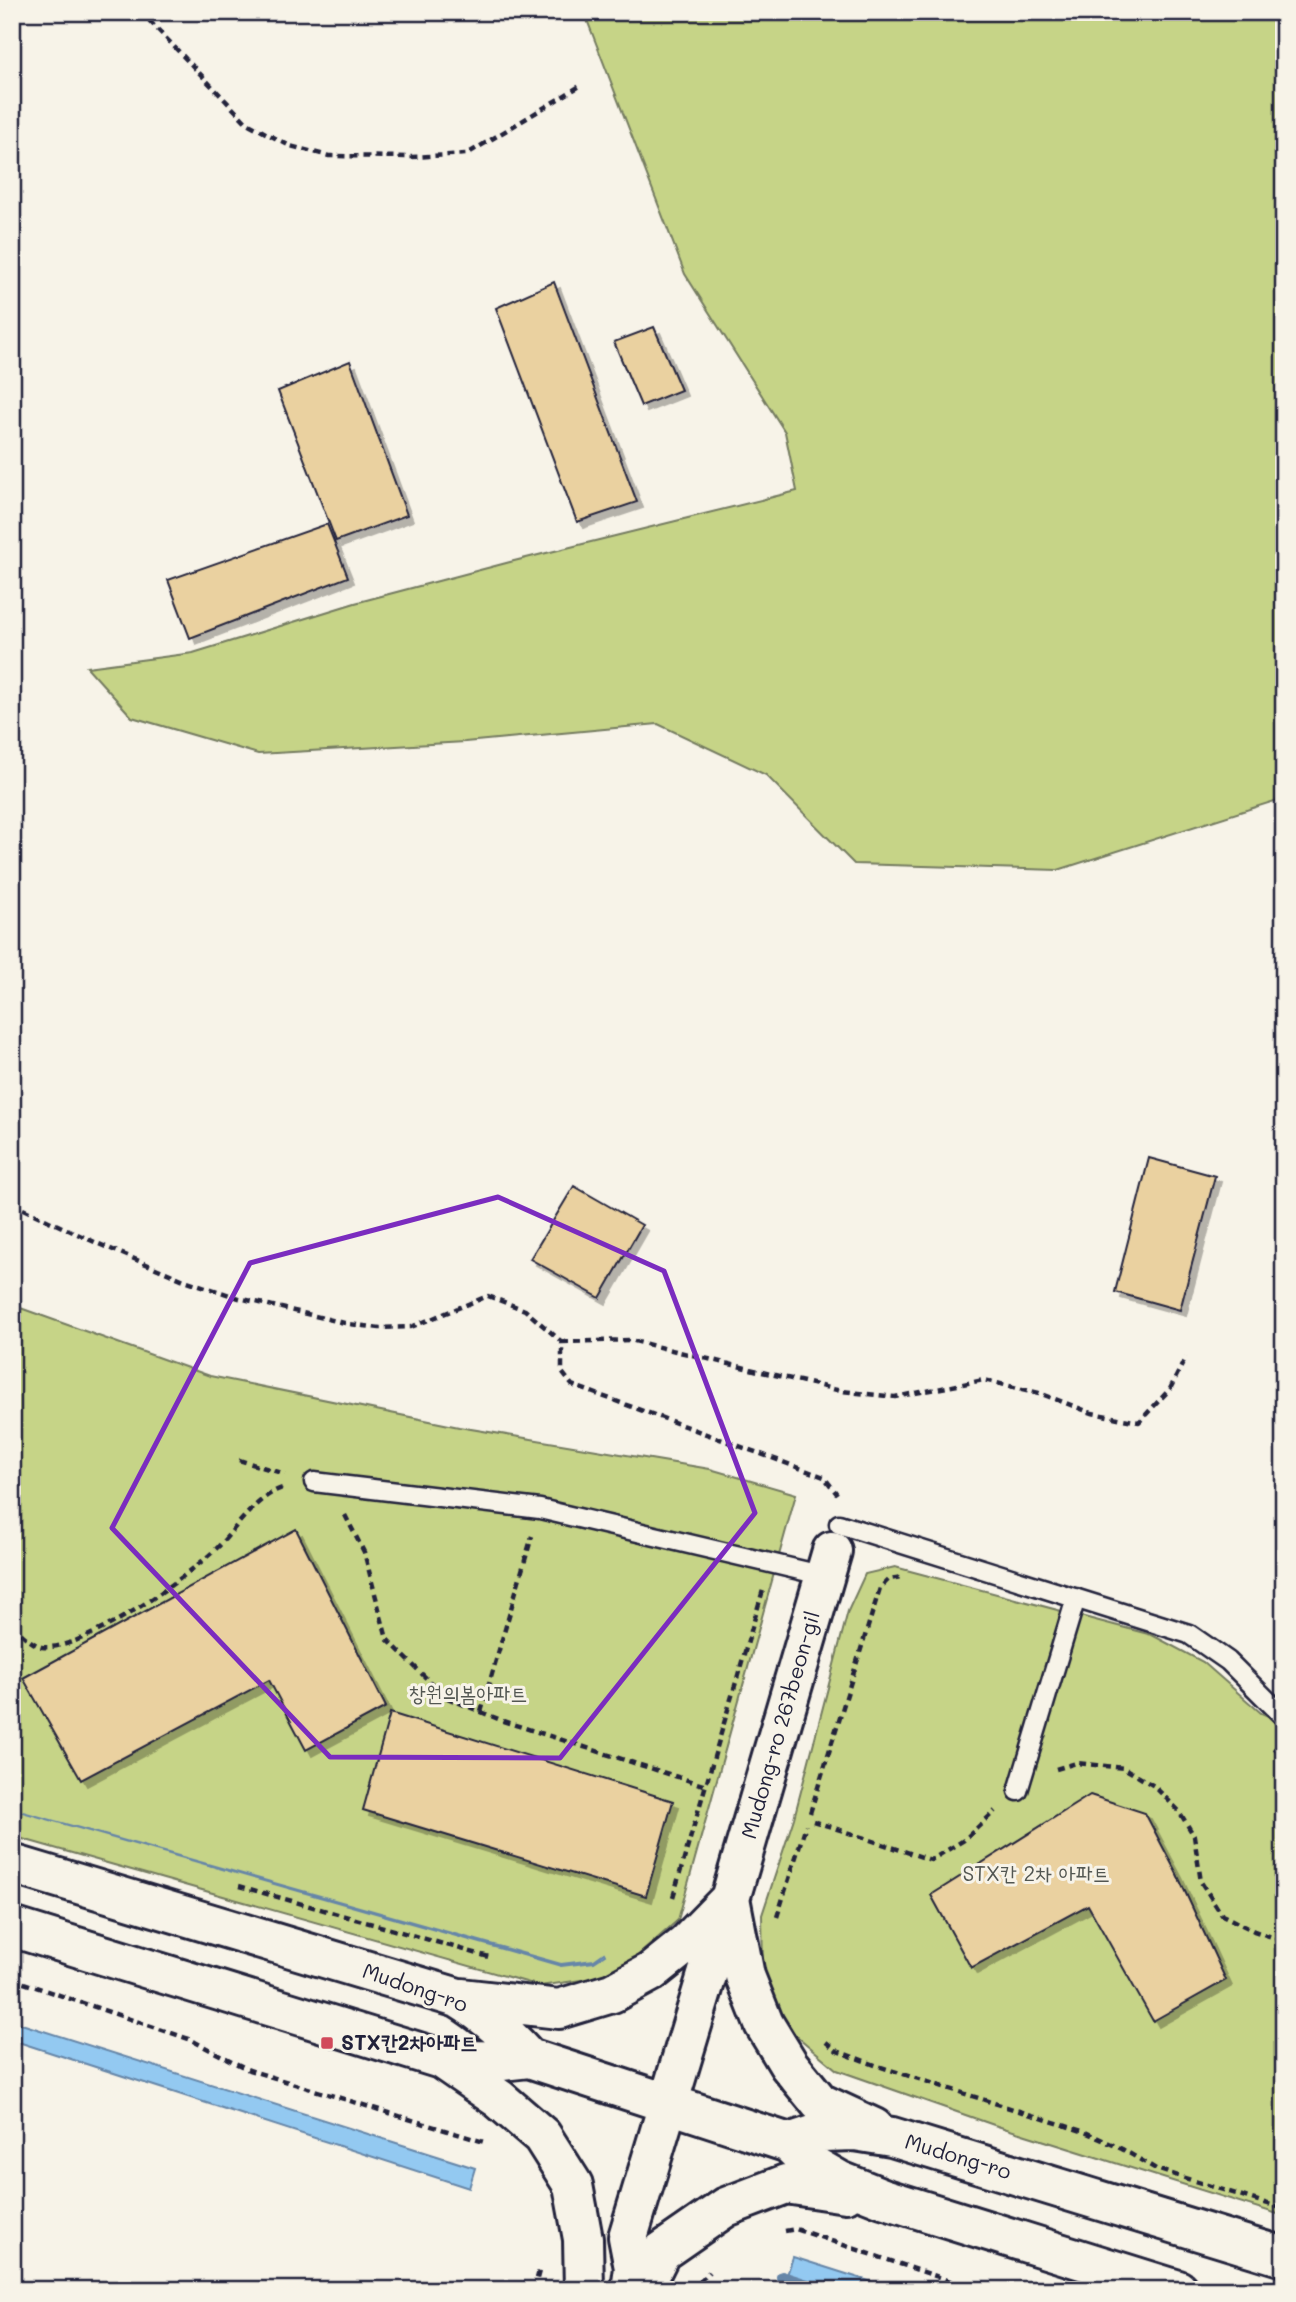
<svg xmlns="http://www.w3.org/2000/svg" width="1296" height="2302" font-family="Mali,'Poor Story',sans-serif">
	<defs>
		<filter id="shadow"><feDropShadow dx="6" dy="6" stdDeviation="0" flood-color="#0004"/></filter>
	</defs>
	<rect width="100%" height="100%" fill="#f7f3e8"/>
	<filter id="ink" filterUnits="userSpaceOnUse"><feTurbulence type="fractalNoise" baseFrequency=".0143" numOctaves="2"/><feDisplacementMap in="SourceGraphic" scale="14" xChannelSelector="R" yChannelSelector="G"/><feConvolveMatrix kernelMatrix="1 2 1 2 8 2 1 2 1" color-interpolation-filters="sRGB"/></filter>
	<g filter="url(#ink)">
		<path fill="#c6d487" stroke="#747b61" stroke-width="2" d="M 584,12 L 1284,12 L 1284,798 L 1058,870 L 854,864 L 766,775 L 658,724 L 465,742 L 258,754 L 132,717 L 87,667 L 193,653 L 355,603 L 510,562 L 797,491 L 785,432 L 685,274 Z
			M 12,1305 L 210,1376 L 459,1427 L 710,1469 L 796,1494 L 678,1920 L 616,1975 L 540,1986 L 12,1836 Z
			M 895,1567 L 1152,1635 L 1203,1662 L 1261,1713 L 1284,1723 L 1284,2216 L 994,2125 L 837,2070 L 786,2027 L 763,1970 L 762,1915 L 794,1818 L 848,1611 L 865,1574 Z"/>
		<path fill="#93c9f1" stroke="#6686a8" stroke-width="2" d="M 12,1809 L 561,1964 L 594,1960 L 604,1953 L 605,1955 L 594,1962 L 561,1966 Z
			M 12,2021 L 475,2168 L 469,2188 L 12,2040 Z
			M 793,2257 L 897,2290 L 813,2290 L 785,2281 Z"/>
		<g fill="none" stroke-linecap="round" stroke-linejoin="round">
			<path stroke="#6686a8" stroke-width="12" d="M 782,2277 L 823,2290"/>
		</g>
		<path fill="#ead1a0" stroke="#22223b" stroke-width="2" filter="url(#shadow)" d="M 554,282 L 637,502 L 577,522 L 496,308 Z
			M 654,327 L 681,390 L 641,406 L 614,342 Z
			M 350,361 L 407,515 L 336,541 L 278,391 Z
			M 327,524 L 348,577 L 190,638 L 168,580 Z
			M 1149,1158 L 1215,1176 L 1180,1310 L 1115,1292 Z
			M 574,1186 L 642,1225 L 600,1298 L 530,1259 Z
			M 296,1529 L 386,1707 L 306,1750 L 269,1680 L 81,1780 L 23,1678 Z
			M 390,1713 L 673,1801 L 646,1896 L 363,1810 Z
			M 1090,1795 L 1145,1813 L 1176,1872 L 1226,1980 L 1153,2021 L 1088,1905 L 971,1968 L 931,1895 Z"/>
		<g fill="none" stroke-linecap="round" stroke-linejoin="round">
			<g stroke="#22223b" stroke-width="23">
				<path id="lane" d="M 314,1482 L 540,1509 L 825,1576
					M 839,1524 L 1189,1634 L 1228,1661 L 1284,1717
					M 1018,1791 L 1076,1598"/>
			</g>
			<g stroke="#22223b" stroke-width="44">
				<path id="secondary" d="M 12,1864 L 458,1998 C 486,2015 507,2034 529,2058
					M 731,1903 L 745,1976 L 764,2024 L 789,2065 L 820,2103 L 874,2128
					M 12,1927 L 441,2059 L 502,2061 L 529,2058 L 789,2143 L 809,2163 L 840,2181 L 883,2198 L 1178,2290
					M 461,1998 L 559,2009 L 612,1993 L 651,1972 L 686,1944 L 726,1903
					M 441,2059 L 499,2099 L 542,2136 L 573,2185 L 583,2239 L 584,2290
					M 789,2143 L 822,2132 L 855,2131 L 892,2137 L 1284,2257
					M 631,2290 L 634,2268 L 628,2237 L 730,1899 L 832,1551
					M 642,2290 L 661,2252 L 726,2207 L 786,2184 L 846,2193"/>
			</g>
			<path stroke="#22223b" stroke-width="4.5" stroke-dasharray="7 5" stroke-linecap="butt" d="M 141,12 L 247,123 L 290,146 L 329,156 L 412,157 L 467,154 L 580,86
				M 12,1204 L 99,1244 L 184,1280 L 239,1298 L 349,1324 L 380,1328 L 411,1327 L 488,1296 L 525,1310 L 562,1342 L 562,1372 L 572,1385 L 824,1477 L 837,1494
				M 562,1342 L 630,1340 L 841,1391 L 895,1397 L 984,1380 L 1039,1393 L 1092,1413 L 1139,1422 L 1170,1389 L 1186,1357
				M 239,1460 L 285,1474
				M 345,1515 L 364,1552 L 387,1639 L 445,1697 L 503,1721 L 706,1786
				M 12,1625 C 19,1632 33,1645 42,1647 C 85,1652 187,1577 218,1547 C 236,1528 259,1493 286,1487
				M 481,1712 L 532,1536
				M 1274,1747 L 1284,1758
				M 1056,1769 L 1076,1763 L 1124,1768 L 1154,1786 L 1179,1811 L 1194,1836 L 1201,1882 L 1222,1915 L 1254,1931 L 1284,1941
				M 810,1813 L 880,1588 L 889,1579 L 902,1577
				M 813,1821 L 931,1860 L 964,1840 L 995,1811
				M 239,1886 L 489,1957
				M 673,1897 L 763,1590
				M 777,1917 L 806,1825
				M 12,1979 L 189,2039 L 249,2070 L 484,2142
				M 826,2042 L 837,2051 L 878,2066 L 1085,2132 L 1122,2149 L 1156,2169 L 1284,2209
				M 785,2231 L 796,2229 L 977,2290
				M 534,2290 L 540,2267
				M 691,2290 L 709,2272"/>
			<use href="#lane" stroke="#f7f3e8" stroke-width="18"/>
			<use href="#secondary" stroke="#f7f3e8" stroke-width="38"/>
		</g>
	</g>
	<path fill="none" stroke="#7b2cbf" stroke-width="5" stroke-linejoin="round" d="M 498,1197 L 664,1271 L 755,1513 L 560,1758 L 330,1757 L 112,1528 L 250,1263 Z"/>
	<rect fill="#d1495b" stroke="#f7f3e8" stroke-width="2.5" x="320" y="2036" width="14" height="14" rx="3.5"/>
	<g text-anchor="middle" stroke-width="6" stroke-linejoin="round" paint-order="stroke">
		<g font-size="21" fill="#535752" stroke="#f7f3e8">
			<text x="468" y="1701">창원의봄아파트</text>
			<text x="1036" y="1881">STX칸 2차 아파트</text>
		</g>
		<g font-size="21" fill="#22223b" stroke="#f7f3e8">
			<text transform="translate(781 1725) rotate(-74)" y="7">Mudong-ro 267beon-gil</text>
			<text transform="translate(415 1988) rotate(19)" y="7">Mudong-ro</text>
			<text transform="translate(958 2157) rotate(17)" y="7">Mudong-ro</text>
		</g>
		<g font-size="21" font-weight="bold" fill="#22223b" stroke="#f7f3e8" text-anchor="start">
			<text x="341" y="2050">STX칸2차아파트</text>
		</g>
	</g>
	<rect width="1296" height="2302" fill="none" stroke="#f7f3e8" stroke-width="42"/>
	<rect x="21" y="21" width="1254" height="2260" fill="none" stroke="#22223b" stroke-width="2.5" filter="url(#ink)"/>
</svg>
